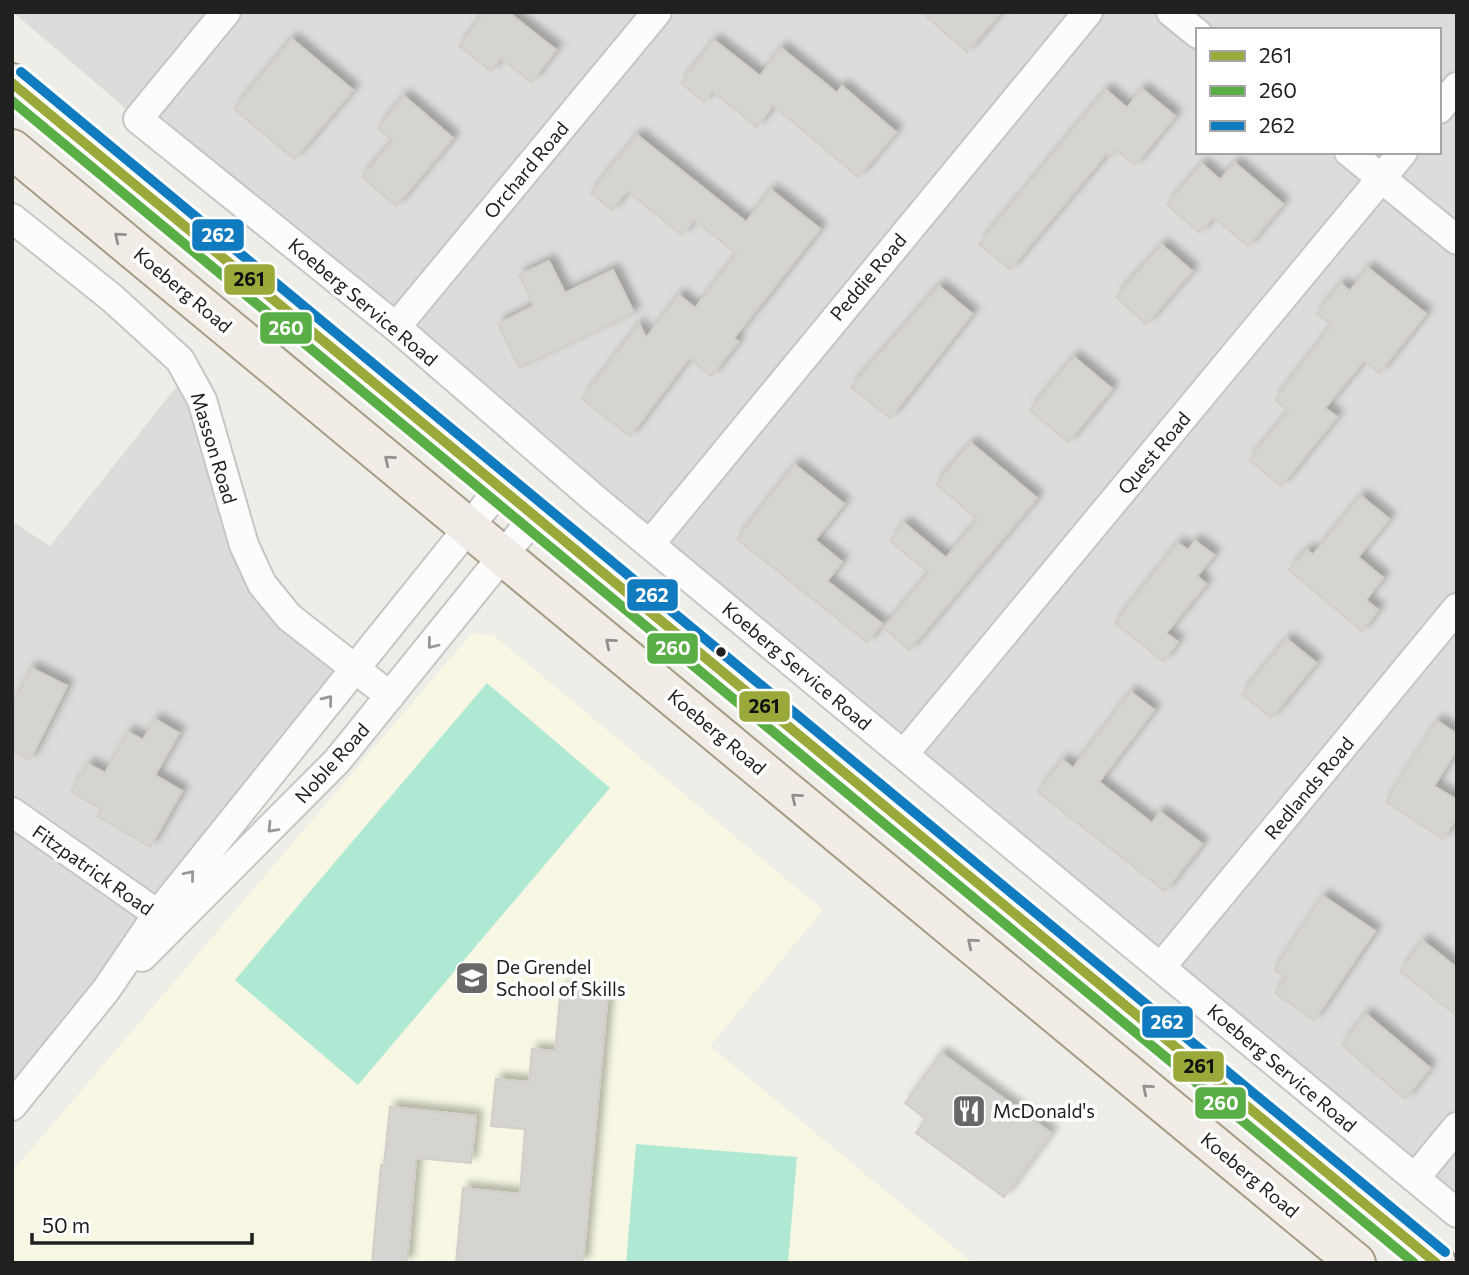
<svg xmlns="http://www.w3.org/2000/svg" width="1469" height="1275" font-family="Commissioner,sans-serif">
	<defs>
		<filter id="shadow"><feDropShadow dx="6" dy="-6" stdDeviation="3.5" flood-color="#0004"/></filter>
	</defs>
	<rect width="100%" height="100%" fill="#eeede8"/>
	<path fill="#dddcda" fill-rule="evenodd" d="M 17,12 L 1457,12 L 1457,1213 L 138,119 L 15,14 ZM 1198,30 L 1439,30 L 1439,152 L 1198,152 Z
		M 188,372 L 248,559 L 354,668 L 12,1106 L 12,521 L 50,546 Z"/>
	<path fill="#f7f7e4" d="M 472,633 L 493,635 L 823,910 L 710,1046 L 973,1263 L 12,1263 L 12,1172 Z"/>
	<path fill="#b0e9d3" d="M 487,683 L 610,788 L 358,1085 L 235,980 Z
		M 636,1144 L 797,1157 L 788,1263 L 626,1263 Z"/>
	<path fill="#d6d4d1" stroke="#d2cec9" stroke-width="2" filter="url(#shadow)" d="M 485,12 L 508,12 L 556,50 L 531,82 L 501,58 L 491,71 L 459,46 Z
		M 921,12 L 1001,12 L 967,52 Z
		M 292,39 L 353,90 L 294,159 L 234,109 Z
		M 714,40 L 760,76 L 781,48 L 837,93 L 842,86 L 896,132 L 858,177 L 773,105 L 757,127 L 712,91 L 704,102 L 681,83 Z
		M 1142,89 L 1175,116 L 1135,165 L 1117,150 L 1111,157 L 1107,153 L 1010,269 L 979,244 L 1106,90 L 1127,108 Z
		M 404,96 L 453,138 L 396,206 L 362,177 L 393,141 L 378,128 Z
		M 637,135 L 746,222 L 771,190 L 820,229 L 734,338 L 738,342 L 711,376 L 689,358 L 630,436 L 582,399 L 639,324 L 646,338 L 679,295 L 695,308 L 737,254 L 694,220 L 682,235 L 627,191 L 612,210 L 591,193 Z
		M 1235,163 L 1283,204 L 1248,246 L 1213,217 L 1200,233 L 1167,205 L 1202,164 L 1220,180 Z
		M 1162,245 L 1192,271 L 1146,324 L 1116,297 Z
		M 549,261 L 565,293 L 613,270 L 634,313 L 519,368 L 498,324 L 534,306 L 519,275 Z
		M 1368,268 L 1426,314 L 1379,373 L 1364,360 L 1325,408 L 1337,417 L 1281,486 L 1249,460 L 1289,411 L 1275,400 L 1332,325 L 1317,314 L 1341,284 L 1350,291 Z
		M 939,286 L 972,314 L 890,418 L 851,387 Z
		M 1074,357 L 1112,389 L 1068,442 L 1030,410 Z
		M 971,443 L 1037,498 L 909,650 L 884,628 L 929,573 L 890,541 L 904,523 L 946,558 L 978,520 L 936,484 Z
		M 795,465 L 844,504 L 815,540 L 842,562 L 827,581 L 882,624 L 867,642 L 737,539 Z
		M 1361,496 L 1389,519 L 1358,557 L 1383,578 L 1366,600 L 1378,610 L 1362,631 L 1289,570 L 1307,550 L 1313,555 Z
		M 1195,541 L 1214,555 L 1197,576 L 1206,584 L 1166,633 L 1178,642 L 1163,661 L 1115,623 L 1178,543 L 1188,550 Z
		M 1287,639 L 1316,663 L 1271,718 L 1242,694 Z
		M 31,668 L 67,686 L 30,760 L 12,751 L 12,705 Z
		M 1131,692 L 1154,710 L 1099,782 L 1152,823 L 1160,812 L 1202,844 L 1165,891 L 1038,792 L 1063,760 L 1073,768 Z
		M 155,719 L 179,733 L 155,775 L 182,791 L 150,847 L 97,816 L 102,809 L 71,792 L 88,764 L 105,773 L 128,732 L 143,740 Z
		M 1437,721 L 1457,734 L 1457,749 L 1434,786 L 1457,800 L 1457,817 L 1443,839 L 1386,802 Z
		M 1323,896 L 1375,931 L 1314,1020 L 1275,993 L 1286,978 L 1274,970 Z
		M 1423,941 L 1457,968 L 1457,1016 L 1400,971 Z
		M 561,988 L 608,992 L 583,1263 L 456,1263 L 463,1188 L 520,1194 L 525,1129 L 491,1126 L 496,1079 L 529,1082 L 532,1049 L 555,1051 Z
		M 1366,1014 L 1430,1068 L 1405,1099 L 1342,1045 Z
		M 941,1053 L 1051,1133 L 1004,1197 L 916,1133 L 926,1119 L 905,1103 Z
		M 390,1107 L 476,1116 L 471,1163 L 416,1158 L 407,1263 L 372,1263 L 381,1165 L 384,1165 Z"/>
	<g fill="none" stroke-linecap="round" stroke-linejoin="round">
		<g stroke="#c7c6c4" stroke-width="32">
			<path id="street" d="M 226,12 L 138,119 L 396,327 L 596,500 L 1457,1213
				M 1171,12 L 1198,34
				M 1439,109 L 1457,87
				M 1349,152 L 1457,240
				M 12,218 L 112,298 L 180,360 L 202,400 L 244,545 L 262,584 L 289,617 L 390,696
				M 396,327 L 657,12
				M 650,544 L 1088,12
				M 904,754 L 1403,152
				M 12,812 L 173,925
				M 142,957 L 337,761 L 535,516
				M 1161,967 L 1457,608
				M 12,1106 L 106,990 L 157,915 L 501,487
				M 1415,1178 L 1457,1127"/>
		</g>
		<g stroke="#a59c84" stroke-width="42">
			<path id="primary" d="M 12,83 L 1436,1263
				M 12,149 L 1356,1263"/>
		</g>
		<use href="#street" stroke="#fcfcfc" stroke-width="28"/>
		<use href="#primary" stroke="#f1ece5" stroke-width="38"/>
		<g stroke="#fff" stroke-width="16">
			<path id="bus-1" d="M 12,83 L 1436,1263"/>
		</g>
		<g stroke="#fff" stroke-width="16">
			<path id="bus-2" d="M 12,101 L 1414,1263"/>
		</g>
		<g stroke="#fff" stroke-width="16">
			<path id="bus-3" d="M 21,72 L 1445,1252"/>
		</g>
		<use href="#bus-1" stroke="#9aa93a" stroke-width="10"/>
		<use href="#bus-2" stroke="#59af45" stroke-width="10"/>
		<use href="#bus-3" stroke="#117bbf" stroke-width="10"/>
	</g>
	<defs><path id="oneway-chevron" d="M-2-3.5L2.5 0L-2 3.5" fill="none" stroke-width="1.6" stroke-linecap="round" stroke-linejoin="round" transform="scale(1.75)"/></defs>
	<g stroke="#93908c">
		<use href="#oneway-chevron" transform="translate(119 237) rotate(-140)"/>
		<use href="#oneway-chevron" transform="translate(389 460) rotate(-140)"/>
		<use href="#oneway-chevron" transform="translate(610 643) rotate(-140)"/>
		<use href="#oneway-chevron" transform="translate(796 798) rotate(-140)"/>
		<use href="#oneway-chevron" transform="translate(972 943) rotate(-140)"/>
		<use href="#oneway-chevron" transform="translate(1147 1089) rotate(-140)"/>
	</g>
	<g stroke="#999">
		<use href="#oneway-chevron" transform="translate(432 644) rotate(129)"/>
		<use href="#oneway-chevron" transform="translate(328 700) rotate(-51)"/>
		<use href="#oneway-chevron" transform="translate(272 828) rotate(134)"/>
		<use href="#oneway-chevron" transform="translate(190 875) rotate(-50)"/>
	</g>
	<defs>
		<g id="school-square" transform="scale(1.75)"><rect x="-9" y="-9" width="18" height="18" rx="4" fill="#686866" stroke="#fff"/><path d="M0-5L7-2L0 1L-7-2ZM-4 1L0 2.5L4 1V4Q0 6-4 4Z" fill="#fff"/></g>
		<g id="restaurant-square" transform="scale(1.75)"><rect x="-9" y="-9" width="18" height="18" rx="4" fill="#686866" stroke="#fff"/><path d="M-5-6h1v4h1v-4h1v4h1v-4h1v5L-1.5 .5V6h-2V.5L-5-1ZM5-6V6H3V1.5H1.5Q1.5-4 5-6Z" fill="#fff"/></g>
	</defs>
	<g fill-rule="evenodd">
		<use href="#school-square" x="472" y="978"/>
		<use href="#restaurant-square" x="969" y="1111"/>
	</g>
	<circle fill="#202020" stroke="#fff" stroke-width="2.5" cx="721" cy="652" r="6"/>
	<g text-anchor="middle" stroke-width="7" stroke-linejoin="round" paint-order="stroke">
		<g font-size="19" fill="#202020" stroke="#fff">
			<text transform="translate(526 170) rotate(-50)" y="7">Orchard Road</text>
			<text transform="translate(868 277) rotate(-50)" y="7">Peddie Road</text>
			<text transform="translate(183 290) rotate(40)" y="7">Koeberg Road</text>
			<text transform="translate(363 302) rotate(40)" y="7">Koeberg Service Road</text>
			<text transform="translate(214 448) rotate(73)" y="7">Masson Road</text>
			<text transform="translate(1154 453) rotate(-50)" y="7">Quest Road</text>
			<text transform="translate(797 666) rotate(40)" y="7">Koeberg Service Road</text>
			<text transform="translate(717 732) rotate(40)" y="7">Koeberg Road</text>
			<text transform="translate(332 763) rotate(-48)" y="7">Noble Road</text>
			<text transform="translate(1309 788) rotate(-50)" y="7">Redlands Road</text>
			<text transform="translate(93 870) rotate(35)" y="7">Fitzpatrick Road</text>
			<text transform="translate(1282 1068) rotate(40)" y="7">Koeberg Service Road</text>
			<text transform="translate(1250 1175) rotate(40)" y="7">Koeberg Road</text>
		</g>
		<g font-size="19" fill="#202020" stroke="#fff" text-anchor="start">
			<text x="496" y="974">De Grendel<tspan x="496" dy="22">School of Skills</tspan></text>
			<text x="993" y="1118">McDonald's</text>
		</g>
	</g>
	<g stroke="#fff" stroke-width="2.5">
		<rect x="191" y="218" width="54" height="34" rx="7" fill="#117bbf"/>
		<rect x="223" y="263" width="53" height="33" rx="7" fill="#9aa93a"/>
		<rect x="259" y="311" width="54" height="34" rx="7" fill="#59af45"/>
		<rect x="626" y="578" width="53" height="34" rx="7" fill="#117bbf"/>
		<rect x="646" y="632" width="53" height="33" rx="7" fill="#59af45"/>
		<rect x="738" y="690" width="53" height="33" rx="7" fill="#9aa93a"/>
		<rect x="1141" y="1005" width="53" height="34" rx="7" fill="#117bbf"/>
		<rect x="1172" y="1050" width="53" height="33" rx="7" fill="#9aa93a"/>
		<rect x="1194" y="1086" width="53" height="34" rx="7" fill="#59af45"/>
	</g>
	<g font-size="19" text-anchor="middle" font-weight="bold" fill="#fff">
		<text x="218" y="242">262</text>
		<text x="286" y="335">260</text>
		<text x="652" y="602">262</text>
		<text x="673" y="655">260</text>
		<text x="1167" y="1029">262</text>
		<text x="1221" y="1110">260</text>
	</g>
	<g font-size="19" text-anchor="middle" font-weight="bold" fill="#111">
		<text x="249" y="286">261</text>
		<text x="764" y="713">261</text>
		<text x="1199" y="1073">261</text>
	</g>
	<rect width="1469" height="1275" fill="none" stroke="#202020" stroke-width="28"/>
	<rect x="1196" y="28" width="245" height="126" fill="#ffffff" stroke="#a6a6a6" stroke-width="2"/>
	<rect x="1210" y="51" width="35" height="10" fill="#9aa93a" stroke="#a6a6a6" stroke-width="2"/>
	<text x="1259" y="63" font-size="21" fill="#202020">261</text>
	<rect x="1210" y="86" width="35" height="10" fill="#59af45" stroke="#a6a6a6" stroke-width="2"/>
	<text x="1259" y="98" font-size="21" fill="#202020">260</text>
	<rect x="1210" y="121" width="35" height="10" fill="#117bbf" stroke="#a6a6a6" stroke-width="2"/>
	<text x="1259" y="133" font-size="21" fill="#202020">262</text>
	<path d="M32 1233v10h220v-10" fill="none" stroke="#202020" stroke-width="3.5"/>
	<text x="42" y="1233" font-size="21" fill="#202020" stroke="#ffffff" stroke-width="5" paint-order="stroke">50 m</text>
</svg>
